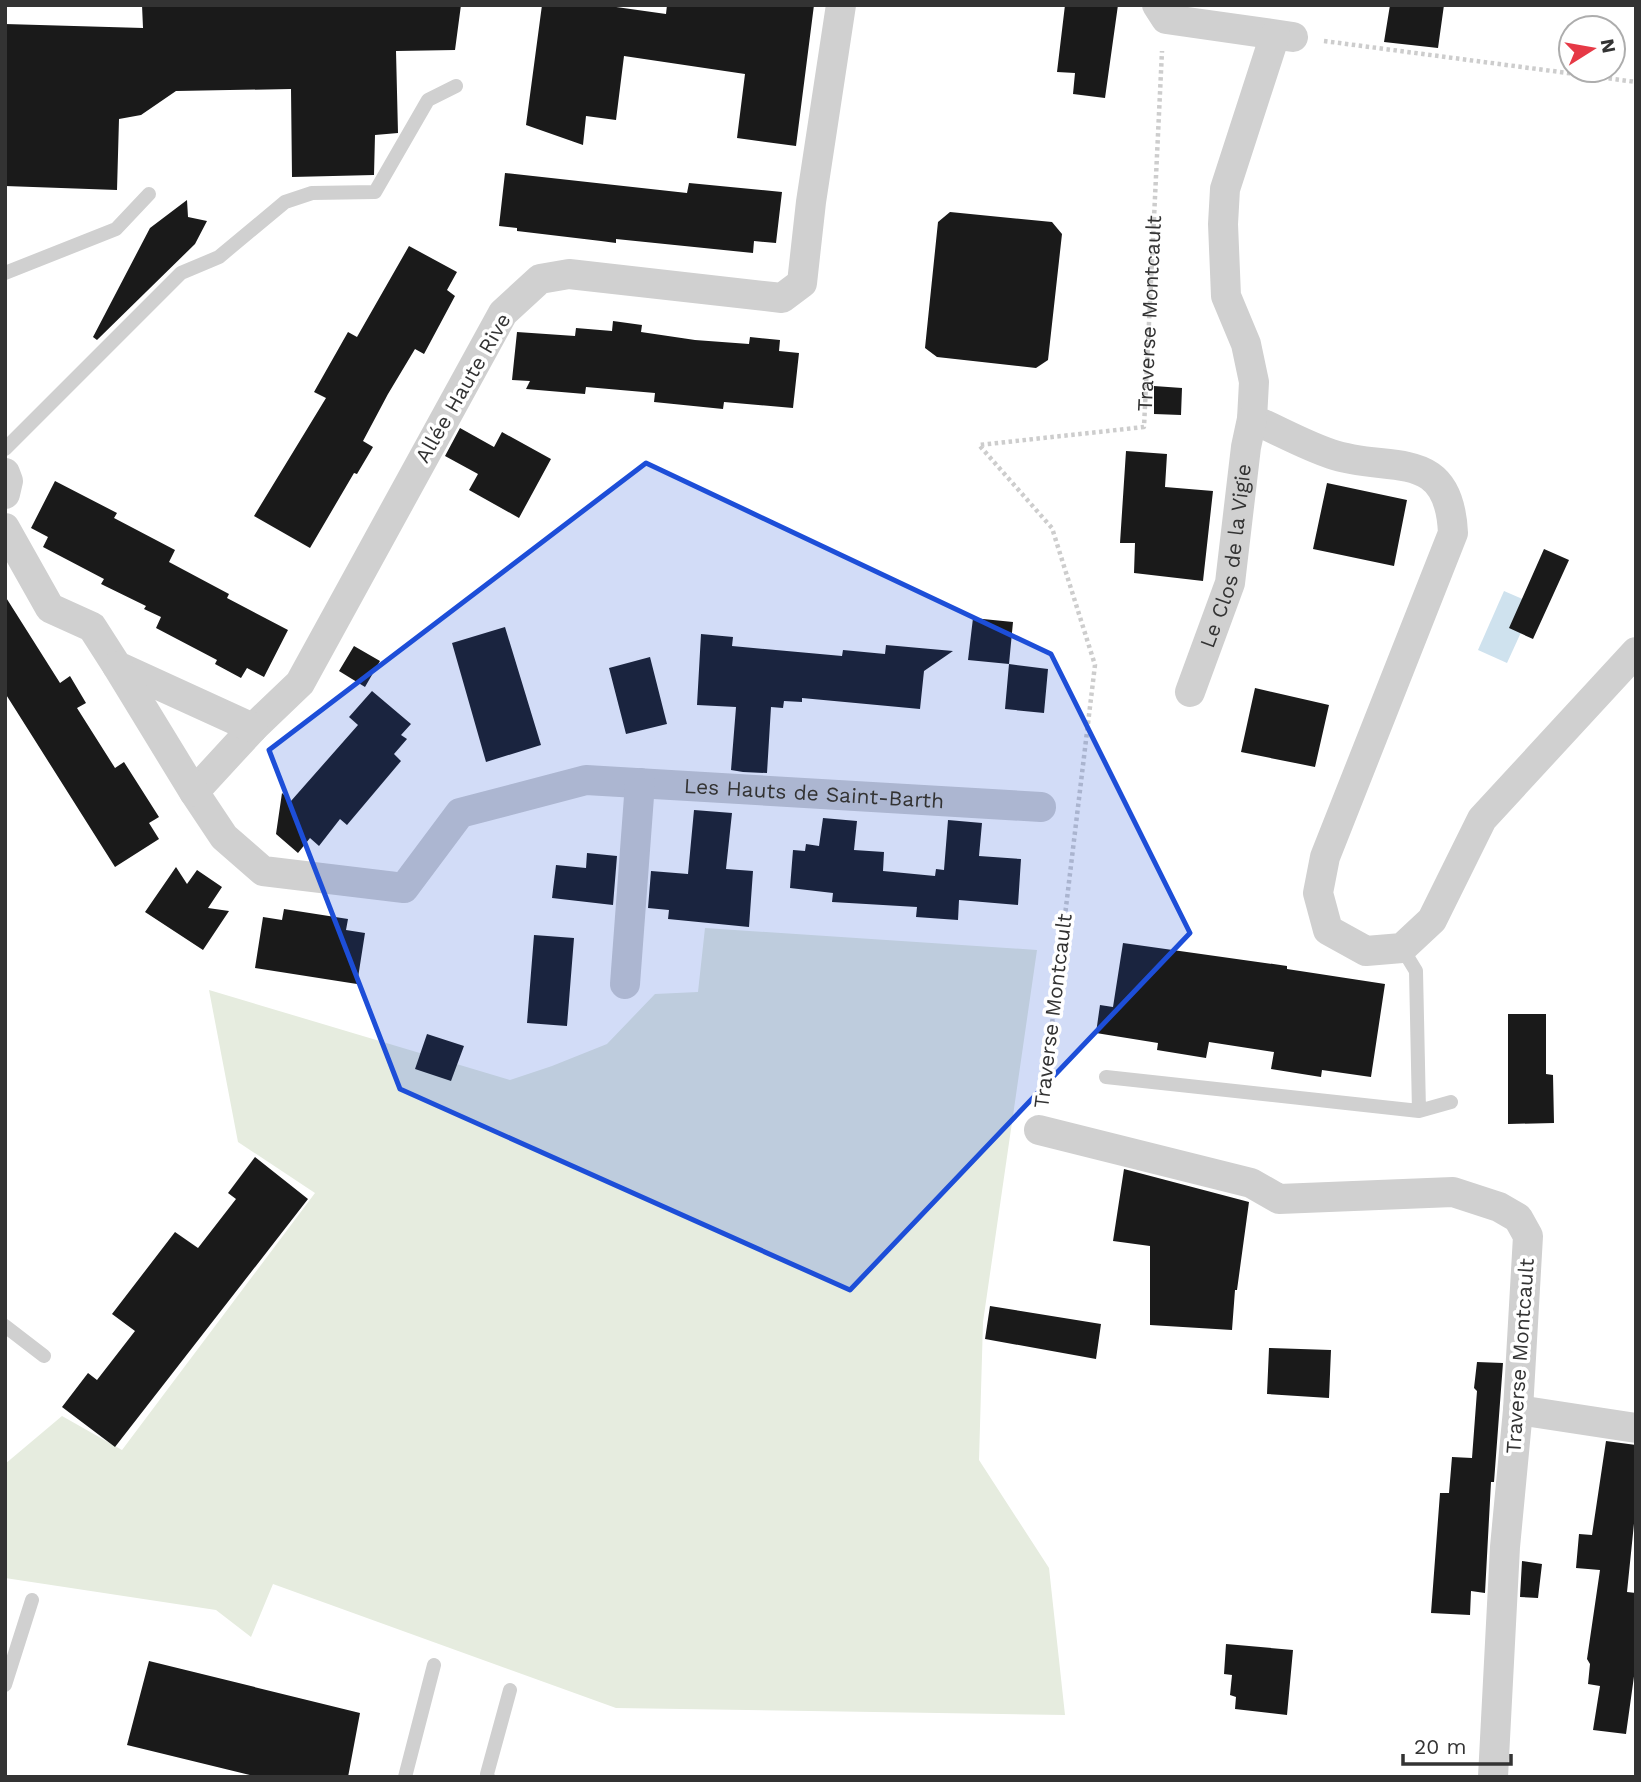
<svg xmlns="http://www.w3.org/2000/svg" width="1641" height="1782" font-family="'Work Sans',sans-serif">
	<rect width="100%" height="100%" fill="#fff"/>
	<path fill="#e6ecdf" d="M 705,928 L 1037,950 L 983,1322 L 979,1460 L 1049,1568 L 1065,1715 L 616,1708 L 273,1584 L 251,1637 L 216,1610 L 5,1578 L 5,1464 L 62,1416 L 122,1450 L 315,1193 L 238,1142 L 209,990 L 510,1080 L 552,1066 L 607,1044 L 655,994 L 698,992 Z"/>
	<path fill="#cfe2ee" d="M 1504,591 L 1534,604 L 1507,663 L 1478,650 Z"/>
	<path fill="#1a1a1a" d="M 142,5 L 461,5 L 455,50 L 396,51 L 398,133 L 375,135 L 374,175 L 292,177 L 291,89 L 176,91 L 141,115 L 119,119 L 117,190 L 5,186 L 5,24 L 143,28 Z
		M 542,5 L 602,5 L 666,14 L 667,5 L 814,5 L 796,146 L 737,138 L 745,74 L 624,56 L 616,120 L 586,116 L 583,145 L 526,125 Z
		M 1065,5 L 1118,5 L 1105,98 L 1073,94 L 1075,73 L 1057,72 Z
		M 1390,5 L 1444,5 L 1438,48 L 1384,42 Z
		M 505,173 L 687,193 L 689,183 L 782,192 L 776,243 L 754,241 L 753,253 L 616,239 L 616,243 L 601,241 L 517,231 L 517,228 L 499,226 Z
		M 187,200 L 188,217 L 207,221 L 195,244 L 97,340 L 93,337 L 150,228 Z
		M 950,212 L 1052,222 L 1062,234 L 1048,360 L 1036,368 L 937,357 L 925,348 L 938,222 Z
		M 409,246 L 457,272 L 447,290 L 455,296 L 424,354 L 415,349 L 388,394 L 363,441 L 373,447 L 357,474 L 354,473 L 310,548 L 254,516 L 326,398 L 314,392 L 348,332 L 357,337 Z
		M 613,321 L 642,325 L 641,332 L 695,340 L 749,344 L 750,337 L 780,340 L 779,351 L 799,353 L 793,408 L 724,402 L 723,409 L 654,402 L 655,393 L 586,387 L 585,394 L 526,389 L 530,381 L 512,380 L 517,332 L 575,336 L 576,328 L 612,331 Z
		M 1154,386 L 1182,388 L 1181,415 L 1154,414 Z
		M 460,428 L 494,447 L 502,432 L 551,459 L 519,518 L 469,490 L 478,474 L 445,456 Z
		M 1126,451 L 1167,454 L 1165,487 L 1213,491 L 1203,581 L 1134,573 L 1135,543 L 1120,543 Z
		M 55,481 L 117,513 L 114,518 L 175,550 L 169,562 L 229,594 L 227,598 L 288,630 L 264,677 L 247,668 L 241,678 L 215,664 L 217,660 L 156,628 L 161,617 L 144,609 L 146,606 L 101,584 L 104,579 L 43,547 L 48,537 L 31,528 Z
		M 1327,483 L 1407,500 L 1394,566 L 1313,549 Z
		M 1544,549 L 1569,560 L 1533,639 L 1509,628 Z
		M 5,596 L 60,683 L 70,676 L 86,703 L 77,708 L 115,768 L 124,762 L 159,817 L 149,823 L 159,839 L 115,867 L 5,693 Z
		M 973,618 L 1013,622 L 1009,664 L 1048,669 L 1044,713 L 1005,709 L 1009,664 L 968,660 Z
		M 505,627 L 541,745 L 486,762 L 452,643 Z
		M 701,634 L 733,637 L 732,646 L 842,656 L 843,650 L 885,654 L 886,645 L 953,651 L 924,671 L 920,709 L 802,698 L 802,702 L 784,701 L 783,708 L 771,707 L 767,773 L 743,772 L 731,770 L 736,707 L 697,705 Z
		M 354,646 L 380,661 L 365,687 L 339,671 Z
		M 650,657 L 667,724 L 626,734 L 609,668 Z
		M 1255,688 L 1329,705 L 1315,767 L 1241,752 Z
		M 372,691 L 411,724 L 401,735 L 407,739 L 394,754 L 401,761 L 347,825 L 340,819 L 319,846 L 310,838 L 298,853 L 276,834 L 282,793 L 291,801 L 358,725 L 349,717 Z
		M 694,810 L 732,813 L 726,869 L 753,871 L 749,927 L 668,919 L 669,910 L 648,908 L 651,871 L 688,874 Z
		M 823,818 L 857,821 L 854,850 L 884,852 L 883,871 L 935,876 L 936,869 L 944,870 L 948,820 L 982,823 L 979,856 L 1021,859 L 1018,905 L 959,900 L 958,920 L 916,917 L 917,907 L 832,902 L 833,893 L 790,888 L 793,850 L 805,851 L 806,844 L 819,846 Z
		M 587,853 L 617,856 L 613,905 L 552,898 L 556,865 L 586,868 Z
		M 176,867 L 187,884 L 197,870 L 222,887 L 208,908 L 229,911 L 203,950 L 145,912 Z
		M 284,909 L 348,919 L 346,930 L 365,933 L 357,984 L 255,968 L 263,917 L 282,920 Z
		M 534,935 L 574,938 L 567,1026 L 527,1023 Z
		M 1123,943 L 1287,966 L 1287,969 L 1385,984 L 1371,1077 L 1322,1070 L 1321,1077 L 1271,1069 L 1274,1052 L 1209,1042 L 1206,1058 L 1157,1050 L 1158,1043 L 1096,1033 L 1100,1005 L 1113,1007 Z
		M 1508,1014 L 1546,1014 L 1546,1074 L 1553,1075 L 1554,1123 L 1508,1124 Z
		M 427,1034 L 464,1046 L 451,1081 L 415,1069 Z
		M 255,1157 L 308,1199 L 115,1447 L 62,1407 L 88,1373 L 97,1380 L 135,1331 L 112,1314 L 175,1232 L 198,1248 L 236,1199 L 228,1193 Z
		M 1124,1169 L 1249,1202 L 1237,1290 L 1235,1290 L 1232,1330 L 1150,1325 L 1150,1246 L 1113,1241 Z
		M 990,1306 L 1101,1324 L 1096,1359 L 985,1339 Z
		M 1269,1348 L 1331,1350 L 1329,1398 L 1267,1394 Z
		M 1477,1362 L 1503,1363 L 1494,1482 L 1491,1482 L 1485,1593 L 1471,1591 L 1470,1615 L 1431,1613 L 1440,1493 L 1449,1493 L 1452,1457 L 1472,1458 L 1477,1391 L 1474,1388 Z
		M 1606,1441 L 1636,1445 L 1636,1504 L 1627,1592 L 1636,1593 L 1636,1662 L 1626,1734 L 1593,1730 L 1600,1686 L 1588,1684 L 1590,1664 L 1587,1659 L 1600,1570 L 1576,1568 L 1579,1534 L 1592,1535 Z
		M 1522,1561 L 1542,1564 L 1538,1598 L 1520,1597 Z
		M 1226,1644 L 1293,1650 L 1287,1715 L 1235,1709 L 1236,1697 L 1230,1695 L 1232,1675 L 1224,1674 Z
		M 149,1661 L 360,1713 L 348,1777 L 258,1777 L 127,1745 Z"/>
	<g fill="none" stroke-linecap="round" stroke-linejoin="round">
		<g stroke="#cdcdcd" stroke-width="4.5" stroke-dasharray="3.5 3.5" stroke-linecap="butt">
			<path d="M 1324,41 L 1636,82"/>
			<path id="s1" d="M 1043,1099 L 1095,665 L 1052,528 L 979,445 L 1144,427 L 1162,51"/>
		</g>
		<path stroke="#d0d0d0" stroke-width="14" d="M 5,273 L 116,229 L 149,194
			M 5,449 L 181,273 L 219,257 L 285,202 L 312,193 L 375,192 L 428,100 L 456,86
			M 1402,948 L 1416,971 L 1419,1111
			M 1106,1077 L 1419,1111 L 1451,1102
			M 5,1326 L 44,1356
			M 5,1685 L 32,1600
			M 405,1777 L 434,1665
			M 488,1777 L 487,1774 L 510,1690"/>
		<g stroke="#d0d0d0" stroke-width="30">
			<path id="s2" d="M 841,5 L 811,202 L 802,283 L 782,298 L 569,274 L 540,279 L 503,313 L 300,683 L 253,728 L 194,792 L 224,837 L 263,871 L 404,888 L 460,813 L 586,780 L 1041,807"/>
			<path d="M 1157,5 L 1166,19 L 1293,37"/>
			<path d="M 1275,35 L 1225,189 L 1223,224 L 1226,296 L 1246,344 L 1254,382 L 1252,419 C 1278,430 1304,445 1331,454 C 1389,474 1449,445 1453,533 L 1325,857 L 1318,893 L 1328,930 L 1366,951 L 1402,948 L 1432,920 L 1482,819 L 1636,652"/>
			<path d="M 5,473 L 8,481 L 5,494"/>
			<path d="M 5,528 L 50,608 L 92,627 L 117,666 L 253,728"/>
			<path d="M 117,666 L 194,792"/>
			<path id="s3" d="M 1190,692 L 1230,583 L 1246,447 L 1252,419"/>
			<path d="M 625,984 L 640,783"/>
			<path d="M 1039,1130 L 1251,1183 L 1279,1199 L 1453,1192 L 1499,1207 L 1518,1218 L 1528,1236 L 1518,1410 L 1505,1547 L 1493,1777"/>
			<path d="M 1518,1410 L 1636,1428"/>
		</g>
	</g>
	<path fill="#1d4ed8" fill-opacity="0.2" stroke="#1d4ed8" stroke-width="5" stroke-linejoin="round" d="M 646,463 L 1051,654 L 1190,933 L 850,1290 L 400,1089 L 269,750 Z"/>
	<g text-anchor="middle" stroke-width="7" stroke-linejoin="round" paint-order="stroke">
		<g font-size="21" fill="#333" stroke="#fff">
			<text dy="7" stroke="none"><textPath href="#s1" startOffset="971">Traverse Montcault</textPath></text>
			<text transform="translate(463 388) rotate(-60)" y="7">Allée Haute Rive</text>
			<text dy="7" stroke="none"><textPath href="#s3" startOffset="142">Le Clos de la Vigie</textPath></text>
			<text dy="7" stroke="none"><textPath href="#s2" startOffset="1874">Les Hauts de Saint-Barth</textPath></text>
			<text transform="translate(1053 1011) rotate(-83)" y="7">Traverse Montcault</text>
			<text transform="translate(1520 1356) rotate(-86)" y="7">Traverse Montcault</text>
		</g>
	</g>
	<rect width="1641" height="1782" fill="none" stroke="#333333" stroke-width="14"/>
	<g transform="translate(1592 49) rotate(79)"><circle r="33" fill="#ffffff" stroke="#adadad" stroke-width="2"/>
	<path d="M0-5L12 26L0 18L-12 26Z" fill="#e63946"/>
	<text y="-10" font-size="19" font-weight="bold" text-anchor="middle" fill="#333333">N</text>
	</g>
	<path d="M1403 1754v10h108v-10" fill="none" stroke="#333333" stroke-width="3.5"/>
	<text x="1414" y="1754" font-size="21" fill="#333333" stroke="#ffffff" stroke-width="5" paint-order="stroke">20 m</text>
</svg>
